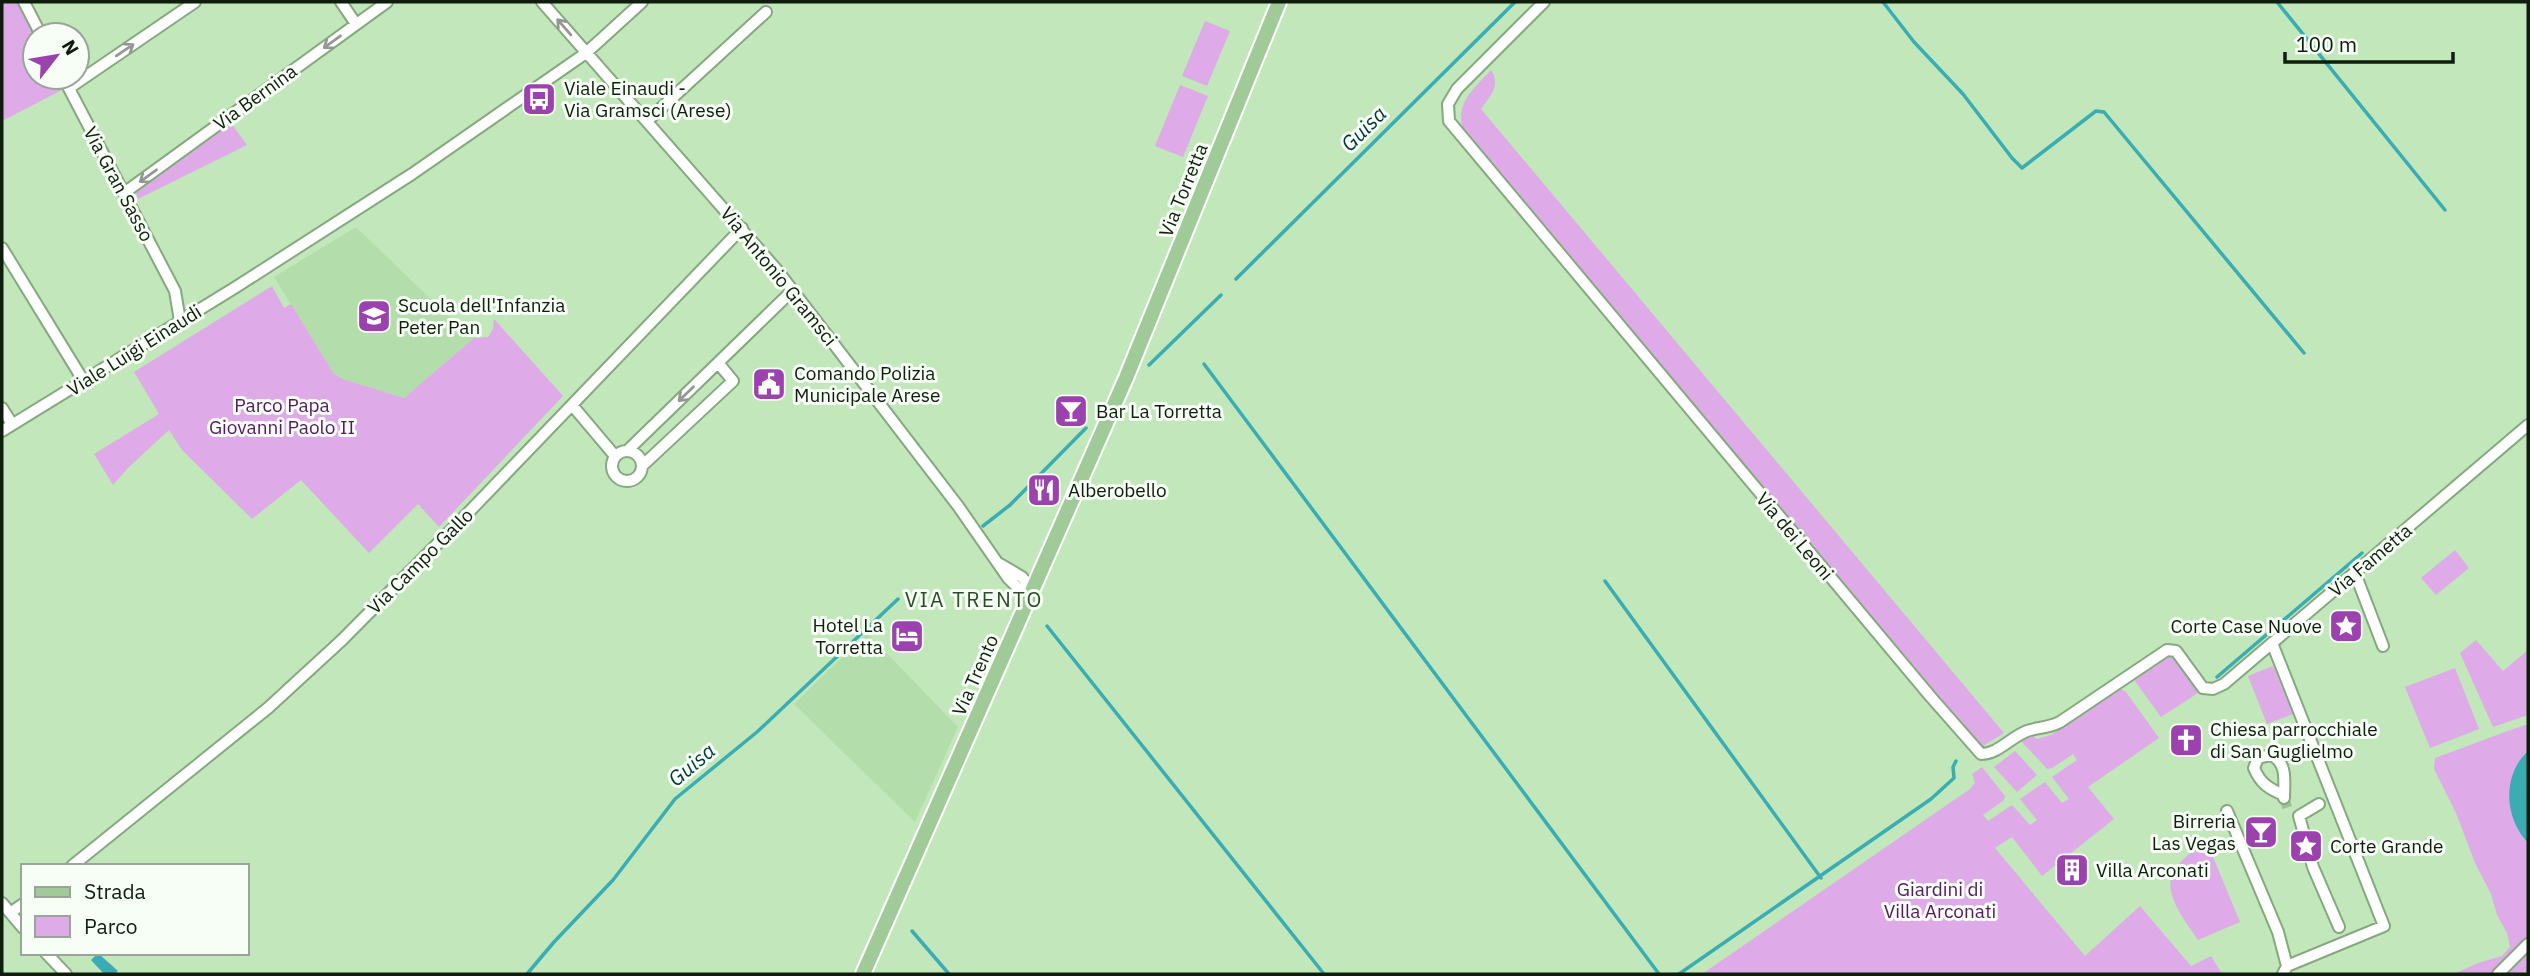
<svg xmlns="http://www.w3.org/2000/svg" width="2530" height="976" font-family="'IBM Plex Sans',sans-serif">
	<rect width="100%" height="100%" fill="#c1e7ba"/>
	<path fill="#b3deab" d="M 356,227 L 468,335 L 474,338 L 404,398 L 343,379 L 334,374 L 274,277 Z
		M 867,633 L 958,727 L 915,822 L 794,704 Z"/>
	<path fill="#deabe8" d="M 2,2 L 19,2 L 36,35 L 35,77 L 57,77 L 64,89 L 2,121 Z
		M 1205,21 L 1230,31 L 1207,86 L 1182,76 Z
		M 1491,70 C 1501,86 1491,95 1481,109 L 2004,733 L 1978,749 L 1463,130 C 1455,102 1474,89 1491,70 Z
		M 1180,85 L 1208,96 L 1183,157 L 1155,146 Z
		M 231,123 L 247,145 L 138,199 L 136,193 Z
		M 272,286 L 284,308 L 291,304 L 334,374 L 343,379 L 404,398 L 474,338 L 488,337 L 493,329 L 494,319 L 563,396 L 439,527 L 418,504 L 369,553 L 301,480 L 252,519 L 182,450 L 169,430 L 128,468 L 113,485 L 94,454 L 159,414 L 134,372 Z
		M 2455,550 L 2469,568 L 2436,595 L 2421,578 Z
		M 2476,640 L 2503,671 L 2528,650 L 2528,715 L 2493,727 L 2460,653 Z
		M 2169,655 L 2173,656 L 2198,693 L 2161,717 L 2135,681 L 2136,677 Z
		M 2273,666 L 2293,714 L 2267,724 L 2248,676 Z
		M 2455,668 L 2479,729 L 2430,748 L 2405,687 Z
		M 2121,689 L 2126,692 L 2159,738 L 2088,787 L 2114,819 L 2042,876 L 2012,837 L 1995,848 L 2085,956 L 2140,906 L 2191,966 L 2211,956 L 2222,974 L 1702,974 L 1970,789 L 1975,783 L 1972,774 L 1982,767 L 2005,796 L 2004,800 L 1983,815 L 1988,821 L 2012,805 L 2030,825 L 2037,820 L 2020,799 L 2045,782 L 2062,803 L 2069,799 L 2052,777 L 2077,760 L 2073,754 L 2052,768 L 2047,769 L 2021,741 L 2031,734 L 2037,739 L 2051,735 Z
		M 2528,724 L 2528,750 L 2523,756 L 2522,837 L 2528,843 L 2528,939 L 2490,974 L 2454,974 L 2478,963 L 2502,956 L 2510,947 L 2507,933 L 2497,915 L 2491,894 L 2475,863 L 2456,813 L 2434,769 L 2435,758 C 2466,747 2497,734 2528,724 Z
		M 2015,751 L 2037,775 L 2017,792 L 1994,767 Z
		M 2206,840 L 2240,922 L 2198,940 C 2185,920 2158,890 2177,866 C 2185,857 2196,848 2206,840 Z
		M 2528,952 L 2528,972 L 2507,974 Z"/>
	<path fill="#39adb3" d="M 2528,751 L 2528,843 C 2504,818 2502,775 2528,751 Z
		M 98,953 L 118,971 L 114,974 L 104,974 L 91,960 Z"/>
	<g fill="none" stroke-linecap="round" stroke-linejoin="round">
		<path stroke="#39adb3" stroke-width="3.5" d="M 1883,2 L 1914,42 L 1963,94 L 2012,158 L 2022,168 L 2096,111 L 2104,112 L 2304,353
			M 2277,2 L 2445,210
			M 1236,279 L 1515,2
			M 1204,364 L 1659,974
			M 1149,365 L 1221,295
			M 983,526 L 1010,505 L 1086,428
			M 1605,581 L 1821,878
			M 1047,626 L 1324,974
			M 2217,677 L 2362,553
			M 912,931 L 949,974
			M 527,974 L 554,942 L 613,880 L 675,799 L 757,732 L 898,599
			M 1679,974 L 1931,799 L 1954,778 L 1953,767 L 1956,761"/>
		<path stroke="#9dbf97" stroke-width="10" stroke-dasharray="10 5" stroke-linecap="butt" d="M 2284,798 L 2288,810"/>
		<g stroke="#85a97f" stroke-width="14">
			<path id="minor" d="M 24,2 L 41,35
				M 341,2 L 356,24
				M 542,2 L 777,270 L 958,506 L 1008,578 L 1019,589 L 1033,591
				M 1544,2 L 1457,89 L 1448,104 L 1449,121 L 1930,696 L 1981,754 C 1998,754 2011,737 2027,731 C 2038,727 2049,728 2060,722 L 2167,650 L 2176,651 L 2203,688 L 2213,689 L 2224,684 L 2528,425
				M 63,77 L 175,291 L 180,321
				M 69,88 L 195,2
				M 647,121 L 766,12
				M 124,193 L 387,2
				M 2,248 L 83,380
				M 572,405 L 615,456
				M 2,408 L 12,424
				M 2,431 L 236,287 L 412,174 L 586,53 L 642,2
				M612 466a15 15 0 1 1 30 0a15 15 0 1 1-30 0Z
				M 627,451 L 793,290
				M 642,466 L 733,381 L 719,364
				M 1000,564 L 1022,577 L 1033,591
				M 2355,573 L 2383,646
				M 2272,643 L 2384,926 L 2287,966 L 2283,974
				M 2284,795 C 2269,789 2260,783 2254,768 L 2258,758 L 2271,755 C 2288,763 2284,782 2284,798
				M 2319,804 L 2299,816 L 2313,867 L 2339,927
				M 2227,811 L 2278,932 L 2287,966
				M 72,866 L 268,708 L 342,640 L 468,513 L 742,228
				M 2,903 L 23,928
				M 10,913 L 23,904
				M 46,953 L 66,974
				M 2498,974 L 2528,944"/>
		</g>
		<g stroke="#fff" stroke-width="18">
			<path id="major" d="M 863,974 L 1126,378 L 1279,2"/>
		</g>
		<use href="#minor" stroke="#fff" stroke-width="10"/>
		<use href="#major" stroke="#a0cb99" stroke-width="14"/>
	</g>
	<defs><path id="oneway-shaft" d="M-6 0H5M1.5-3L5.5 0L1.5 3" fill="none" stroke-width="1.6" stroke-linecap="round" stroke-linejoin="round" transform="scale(1.75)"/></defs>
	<g stroke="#939992">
		<use href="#oneway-shaft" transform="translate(564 27) rotate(-131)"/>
		<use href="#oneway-shaft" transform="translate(332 42) rotate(144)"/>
		<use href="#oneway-shaft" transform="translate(125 50) rotate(-34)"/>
		<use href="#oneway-shaft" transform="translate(148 176) rotate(144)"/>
		<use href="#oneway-shaft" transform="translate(686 394) rotate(136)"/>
	</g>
	<defs>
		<g id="bus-square" transform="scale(1.75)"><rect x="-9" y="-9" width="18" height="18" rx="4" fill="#9c42ae" stroke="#f6fef5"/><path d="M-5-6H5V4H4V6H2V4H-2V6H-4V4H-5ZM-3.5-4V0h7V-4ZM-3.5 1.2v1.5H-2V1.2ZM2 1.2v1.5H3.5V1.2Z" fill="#fff"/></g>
		<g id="school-square" transform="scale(1.75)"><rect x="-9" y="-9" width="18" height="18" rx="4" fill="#9c42ae" stroke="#f6fef5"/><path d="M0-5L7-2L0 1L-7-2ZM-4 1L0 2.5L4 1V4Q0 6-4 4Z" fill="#fff"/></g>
		<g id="civic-square" transform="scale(1.75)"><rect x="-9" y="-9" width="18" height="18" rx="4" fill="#9c42ae" stroke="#f6fef5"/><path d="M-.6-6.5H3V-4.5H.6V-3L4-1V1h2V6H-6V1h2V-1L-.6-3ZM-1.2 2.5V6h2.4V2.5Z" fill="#fff"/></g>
		<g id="bar-square" transform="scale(1.75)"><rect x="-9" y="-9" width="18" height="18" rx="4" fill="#9c42ae" stroke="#f6fef5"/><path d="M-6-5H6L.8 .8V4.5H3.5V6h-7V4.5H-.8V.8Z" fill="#fff"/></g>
		<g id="restaurant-square" transform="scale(1.75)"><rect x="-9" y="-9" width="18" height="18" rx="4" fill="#9c42ae" stroke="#f6fef5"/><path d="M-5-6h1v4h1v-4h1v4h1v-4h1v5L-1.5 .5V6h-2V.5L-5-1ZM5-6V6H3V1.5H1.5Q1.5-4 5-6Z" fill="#fff"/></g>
		<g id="sight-square" transform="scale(1.75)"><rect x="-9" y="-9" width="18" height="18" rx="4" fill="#9c42ae" stroke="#f6fef5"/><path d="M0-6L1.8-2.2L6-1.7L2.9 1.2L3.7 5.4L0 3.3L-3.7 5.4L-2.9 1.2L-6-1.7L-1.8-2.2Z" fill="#fff"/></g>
		<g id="hotel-square" transform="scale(1.75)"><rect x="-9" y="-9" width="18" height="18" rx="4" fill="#9c42ae" stroke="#f6fef5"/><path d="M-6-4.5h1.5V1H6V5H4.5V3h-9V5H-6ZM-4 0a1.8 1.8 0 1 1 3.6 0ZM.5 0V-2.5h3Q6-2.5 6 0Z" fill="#fff"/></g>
		<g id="church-square" transform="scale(1.75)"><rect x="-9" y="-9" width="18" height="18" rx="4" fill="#9c42ae" stroke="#f6fef5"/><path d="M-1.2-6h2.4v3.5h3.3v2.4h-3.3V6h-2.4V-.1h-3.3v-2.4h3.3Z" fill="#fff"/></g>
		<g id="building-square" transform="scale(1.75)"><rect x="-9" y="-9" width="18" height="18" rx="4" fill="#9c42ae" stroke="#f6fef5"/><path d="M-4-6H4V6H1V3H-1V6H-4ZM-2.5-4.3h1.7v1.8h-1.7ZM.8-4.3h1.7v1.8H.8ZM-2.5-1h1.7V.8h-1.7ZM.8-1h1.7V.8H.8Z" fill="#fff"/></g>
	</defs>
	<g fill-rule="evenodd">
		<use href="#bus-square" x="539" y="99"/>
		<use href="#school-square" x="374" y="316"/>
		<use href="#civic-square" x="769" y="384"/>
		<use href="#bar-square" x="1071" y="411"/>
		<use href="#restaurant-square" x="1044" y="490"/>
		<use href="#sight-square" x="2346" y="626"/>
		<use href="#hotel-square" x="907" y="636"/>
		<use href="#church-square" x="2186" y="740"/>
		<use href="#bar-square" x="2261" y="832"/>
		<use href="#sight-square" x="2306" y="846"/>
		<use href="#building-square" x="2072" y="870"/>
	</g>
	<g text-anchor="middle" stroke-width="6" stroke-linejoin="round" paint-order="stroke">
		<g font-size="19" fill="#0f1d0d" stroke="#f6fef5" text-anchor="start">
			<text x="564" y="95">Viale Einaudi -<tspan x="564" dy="22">Via Gramsci (Arese)</tspan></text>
			<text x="398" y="312">Scuola dell'Infanzia<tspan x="398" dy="22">Peter Pan</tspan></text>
			<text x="794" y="380">Comando Polizia<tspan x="794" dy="22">Municipale Arese</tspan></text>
			<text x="1096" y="418">Bar La Torretta</text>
			<text x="1068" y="497">Alberobello</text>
			<text x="883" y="632" text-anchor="end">Hotel La<tspan x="883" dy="22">Torretta</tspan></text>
			<text x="2322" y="633" text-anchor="end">Corte Case Nuove</text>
			<text x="2210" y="736">Chiesa parrocchiale<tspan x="2210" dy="22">di San Guglielmo</tspan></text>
			<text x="2236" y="828" text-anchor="end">Birreria<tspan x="2236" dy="22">Las Vegas</tspan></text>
			<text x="2330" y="853">Corte Grande</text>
			<text x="2096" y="877">Villa Arconati</text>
		</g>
		<g font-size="19" fill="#0f1d0d" stroke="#f6fef5">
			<text transform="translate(255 97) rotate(-36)" y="7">Via Bernina</text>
			<text transform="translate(119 184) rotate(62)" y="7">Via Gran Sasso</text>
			<text transform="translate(1183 190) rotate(-68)" y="7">Via Torretta</text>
			<text transform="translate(779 276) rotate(51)" y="7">Via Antonio Gramsci</text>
			<text transform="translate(134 350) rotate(-32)" y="7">Viale Luigi Einaudi</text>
			<text transform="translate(1795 536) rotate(50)" y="7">Via dei Leoni</text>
			<text transform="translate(2370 560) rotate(-40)" y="7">Via Fametta</text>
			<text transform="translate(420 561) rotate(-45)" y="7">Via Campo Gallo</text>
			<text transform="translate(975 675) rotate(-66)" y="7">Via Trento</text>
		</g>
		<g font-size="19" fill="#551861" stroke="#f6fef5">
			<text x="282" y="412">Parco Papa<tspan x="282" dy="22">Giovanni Paolo II</tspan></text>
			<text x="1940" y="896">Giardini di<tspan x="1940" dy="22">Villa Arconati</tspan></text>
		</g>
		<g font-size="21" font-style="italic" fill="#00373a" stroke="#f6fef5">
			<text transform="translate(1364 129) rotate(-45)" y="7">Guisa</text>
			<text transform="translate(692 765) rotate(-40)" y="7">Guisa</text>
		</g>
		<g font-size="21" letter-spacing="2" fill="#2c4d27" stroke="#f6fef5">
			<text x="974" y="607">VIA TRENTO</text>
		</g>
	</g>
	<rect width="2530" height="976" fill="none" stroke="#0f1d0d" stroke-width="7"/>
	<rect x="21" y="864" width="228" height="91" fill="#f6fef5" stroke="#9aa498" stroke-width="2"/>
	<rect x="35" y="887" width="35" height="10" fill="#a0cb99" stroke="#9aa498" stroke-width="2"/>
	<text x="84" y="899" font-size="21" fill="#0f1d0d">Strada</text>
	<rect x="35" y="916" width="35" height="21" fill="#deabe8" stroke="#9aa498" stroke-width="2"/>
	<text x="84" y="934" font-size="21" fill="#0f1d0d">Parco</text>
	<g transform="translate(56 56) rotate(59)"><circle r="33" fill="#f6fef5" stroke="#9aa498" stroke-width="2"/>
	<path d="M0-5L12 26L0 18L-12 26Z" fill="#9c42ae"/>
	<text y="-10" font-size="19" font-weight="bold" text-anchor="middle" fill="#0f1d0d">N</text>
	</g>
	<path d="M2285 52v10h168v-10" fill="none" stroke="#0f1d0d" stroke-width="3.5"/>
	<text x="2296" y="52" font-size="21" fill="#0f1d0d" stroke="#f6fef5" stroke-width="5" paint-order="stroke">100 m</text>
</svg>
